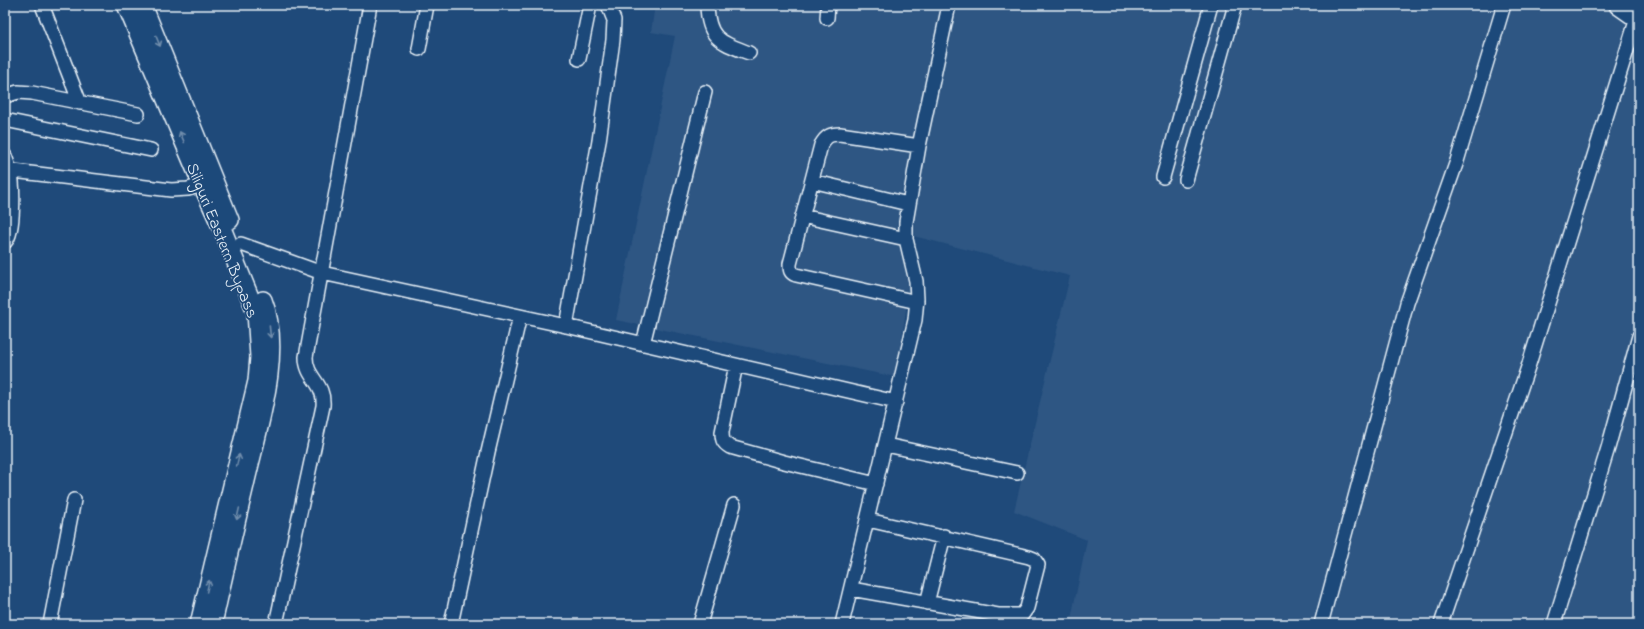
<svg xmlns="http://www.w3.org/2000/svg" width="1644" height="629" font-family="'Indie Flower',sans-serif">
	<rect width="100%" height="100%" fill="#1f4a7a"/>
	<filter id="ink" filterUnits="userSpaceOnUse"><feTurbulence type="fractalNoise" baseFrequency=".025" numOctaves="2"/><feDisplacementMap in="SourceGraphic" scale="8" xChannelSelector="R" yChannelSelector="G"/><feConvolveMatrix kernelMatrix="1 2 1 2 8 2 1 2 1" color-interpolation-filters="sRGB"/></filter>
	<g filter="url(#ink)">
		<path fill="#2e5683" d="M 655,5 L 1637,5 L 1639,6 L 1639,624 L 1070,624 L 1087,540 L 1014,511 L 1070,276 L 898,232 L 909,290 L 896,377 L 616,320 L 675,36 L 651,32 Z"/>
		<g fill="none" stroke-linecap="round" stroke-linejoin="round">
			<g stroke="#e8f1f8" stroke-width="16">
				<path id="minor" d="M 42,5 L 80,103
					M 707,5 C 708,39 720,42 749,53
					M 827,18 L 828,5
					M 419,49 L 427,5
					M 579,59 L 590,5
					M 5,96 L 18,92 L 32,93 L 138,114
					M 5,120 L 151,150
					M 5,156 C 8,164 11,172 12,181 C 13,193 14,236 5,242
					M 5,170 L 171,190 L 188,189 L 202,185
					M 1163,177 L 1211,5
					M 1186,180 L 1235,5
					M 812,181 L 908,204
					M 802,216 L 906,239
					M 241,244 L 322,273 L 566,326 L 896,402
					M 917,302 L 796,275 C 790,273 790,270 790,264 L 821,145 C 826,136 830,134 840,134 L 919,146
					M 566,326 L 599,141 L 613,40 L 614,20 L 608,5
					M 643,344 L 705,92
					M 736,365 L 722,432 C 722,440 723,443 730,447 L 784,462 L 876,484
					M 886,445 L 1017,473
					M 851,589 L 998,615 L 1022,615 L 1027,608 L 1038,565 L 1034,559 L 1029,557 L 868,520
					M 927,603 L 944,536
					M 50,624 L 74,500
					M 276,624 L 323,406 C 325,382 306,379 306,357 L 370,5
					M 451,624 L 488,452 L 520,316
					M 700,624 L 734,505
					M 842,624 L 915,320 L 917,299 L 916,281 L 906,239 L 906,222 L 919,146 L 949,5
					M 1321,624 L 1407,303 L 1457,161 L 1504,5
					M 1441,624 L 1529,364 L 1637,18
					M 1554,624 L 1608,448 L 1639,336"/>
			</g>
			<g stroke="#e8f1f8" stroke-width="20">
				<path id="major" d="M 126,5 L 202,185 L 224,233 L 256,312 L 259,357 L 257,381 L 199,624
					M 143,5 L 230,220
					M 213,624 C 223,578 234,531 245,485 C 257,431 284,353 263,300"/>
			</g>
			<g stroke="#e8f1f8" stroke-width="22">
				<path id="highway" d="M 1619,5 L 1639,19"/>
			</g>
			<use href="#minor" stroke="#1f4a7a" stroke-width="13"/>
			<use href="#major" stroke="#1f4a7a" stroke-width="17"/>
			<use href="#highway" stroke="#1f4a7a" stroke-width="19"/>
		</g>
		<defs><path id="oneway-shaft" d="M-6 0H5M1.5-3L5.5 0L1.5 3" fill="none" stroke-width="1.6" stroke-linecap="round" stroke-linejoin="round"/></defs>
		<g stroke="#6f8dac">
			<use href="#oneway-shaft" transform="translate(158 41) rotate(68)"/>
			<use href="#oneway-shaft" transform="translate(182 137) rotate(-113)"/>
			<use href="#oneway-shaft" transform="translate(270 332) rotate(84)"/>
			<use href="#oneway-shaft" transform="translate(238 460) rotate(-77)"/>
			<use href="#oneway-shaft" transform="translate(238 514) rotate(103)"/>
			<use href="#oneway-shaft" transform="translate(208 586) rotate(-77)"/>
		</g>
	</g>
	<g text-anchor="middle" stroke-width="3.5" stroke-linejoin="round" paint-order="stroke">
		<g font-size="17" fill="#e8f1f8" stroke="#1f4a7a">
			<text transform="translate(223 240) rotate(68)" y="6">Siliguri Eastern Bypass</text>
		</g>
	</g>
	<rect width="1644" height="629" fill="none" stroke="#1f4a7a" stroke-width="20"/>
	<rect x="10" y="10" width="1624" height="609" fill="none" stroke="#e8f1f8" stroke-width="1.5" filter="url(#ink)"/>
</svg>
